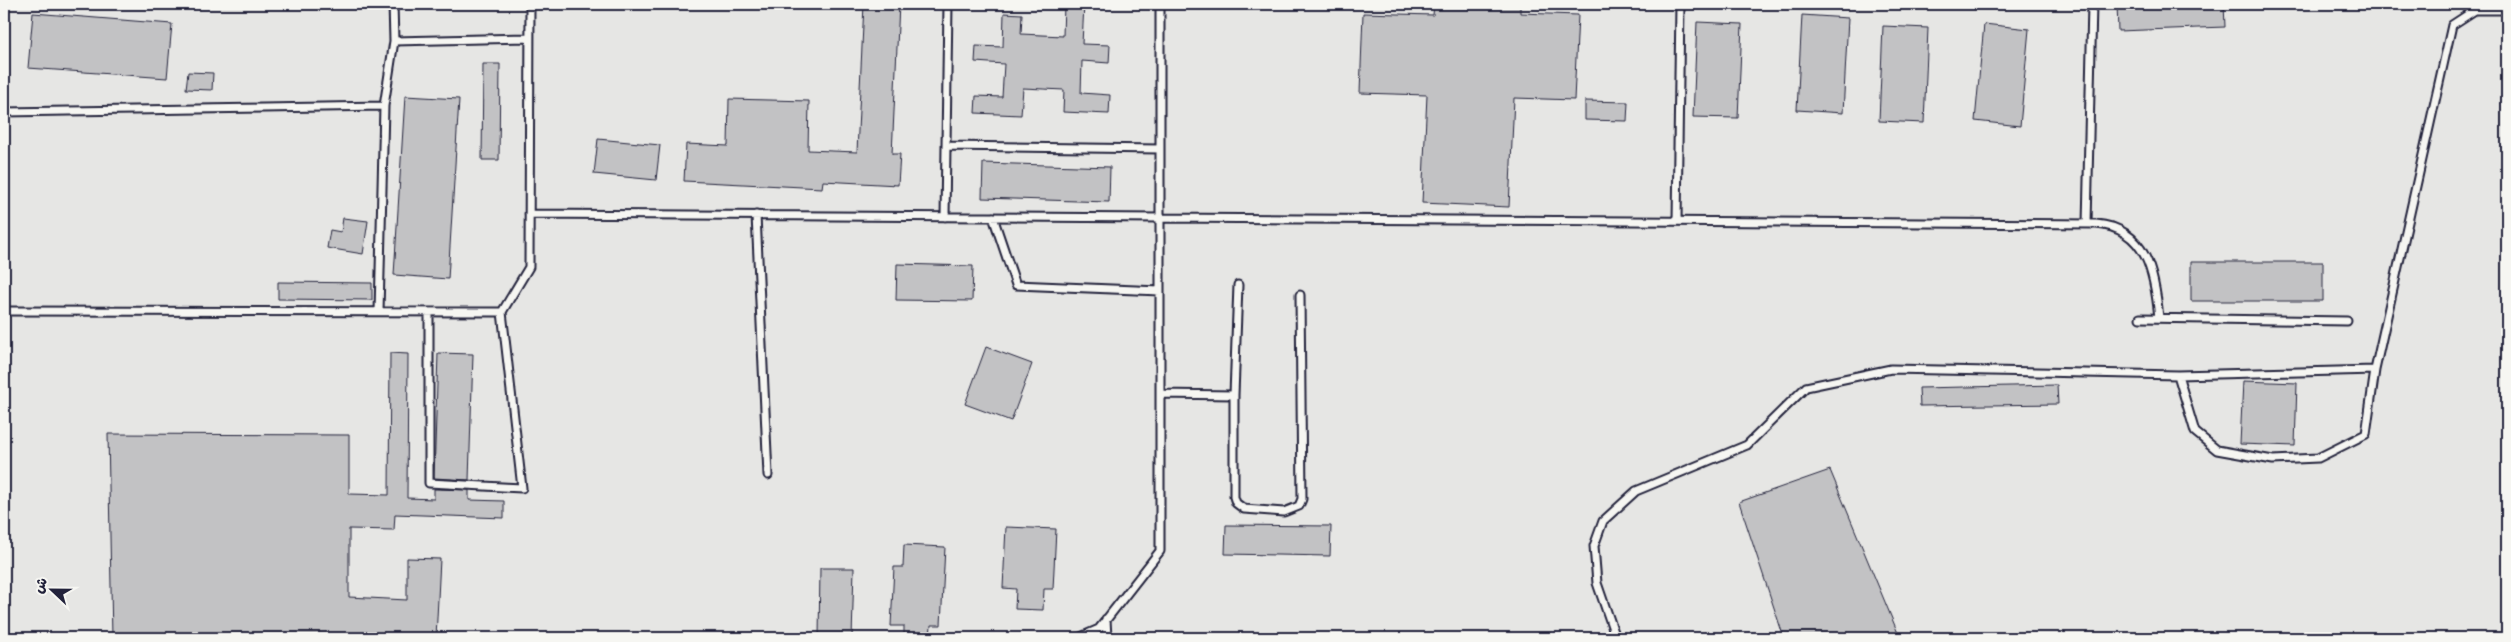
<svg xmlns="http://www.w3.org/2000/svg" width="2511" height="642" font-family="'Shantell Sans','Playpen Sans Arabic',sans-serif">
	<rect width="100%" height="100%" fill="#f6f6f2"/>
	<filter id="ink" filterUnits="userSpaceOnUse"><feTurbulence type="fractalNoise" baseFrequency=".02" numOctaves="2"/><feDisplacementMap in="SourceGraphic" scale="10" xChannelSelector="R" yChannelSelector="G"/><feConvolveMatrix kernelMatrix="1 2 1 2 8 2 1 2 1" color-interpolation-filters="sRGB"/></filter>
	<g filter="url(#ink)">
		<path fill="#e6e6e4" d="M 4,4 L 2507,4 L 2507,638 L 4,638 Z"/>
		<path fill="#c2c2c4" stroke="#22223b" d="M 864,4 L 899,4 L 892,154 L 900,154 L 898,185 L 823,181 L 822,188 L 684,181 L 686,144 L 728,146 L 729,99 L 809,101 L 808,150 L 857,152 Z
			M 1064,4 L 1084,4 L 1082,44 L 1110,45 L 1109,63 L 1082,61 L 1081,93 L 1110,95 L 1109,114 L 1063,112 L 1064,90 L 1023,88 L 1021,115 L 975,113 L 976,96 L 1002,97 L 1004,64 L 975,62 L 976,46 L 1003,47 L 1004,13 L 1022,14 L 1021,34 L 1063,36 Z
			M 1434,4 L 1520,4 L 1520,13 L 1578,15 L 1574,100 L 1514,98 L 1509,207 L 1422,203 L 1427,95 L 1360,93 L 1363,13 L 1433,15 Z
			M 2117,4 L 2224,4 L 2225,27 L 2118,31 Z
			M 33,13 L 172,24 L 167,78 L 28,68 Z
			M 1802,15 L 1848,18 L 1843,113 L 1797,110 Z
			M 1697,22 L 1742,24 L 1738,118 L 1693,117 Z
			M 1984,24 L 2029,29 L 2020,126 L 1975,121 Z
			M 1883,26 L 1928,28 L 1924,123 L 1879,121 Z
			M 483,64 L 500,64 L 499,160 L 482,160 Z
			M 188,72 L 213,73 L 212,90 L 186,89 Z
			M 405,96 L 459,99 L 448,279 L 394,275 Z
			M 1585,101 L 1628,102 L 1627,121 L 1585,120 Z
			M 598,139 L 660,145 L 656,180 L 594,174 Z
			M 983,163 L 1110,167 L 1109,202 L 982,198 Z
			M 343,218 L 368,221 L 363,254 L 327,248 L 330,230 L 341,232 Z
			M 2191,262 L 2323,262 L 2323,301 L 2191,301 Z
			M 897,264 L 973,266 L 972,301 L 896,300 Z
			M 278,282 L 372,283 L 372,300 L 278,299 Z
			M 986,347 L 1032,364 L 1011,421 L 965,404 Z
			M 390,353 L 408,354 L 407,498 L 434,499 L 434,489 L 469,490 L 469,500 L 504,501 L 504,518 L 395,514 L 394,530 L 349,529 L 349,597 L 407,600 L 407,558 L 440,559 L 436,638 L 112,638 L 108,434 L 349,435 L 349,494 L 389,495 Z
			M 438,353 L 473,354 L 469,480 L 434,478 Z
			M 2243,381 L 2297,383 L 2295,446 L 2240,444 Z
			M 2057,385 L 2058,404 L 1920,406 L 1919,388 Z
			M 1830,470 L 1900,638 L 1784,638 L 1739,502 Z
			M 1226,525 L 1331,526 L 1330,556 L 1225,554 Z
			M 1006,527 L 1056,529 L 1053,589 L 1044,589 L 1043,610 L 1015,609 L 1016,589 L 1003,588 Z
			M 904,545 L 945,547 L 941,625 L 931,625 L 930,638 L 904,638 L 904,626 L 891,626 L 894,567 L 903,567 Z
			M 820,568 L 854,568 L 852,638 L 819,638 Z"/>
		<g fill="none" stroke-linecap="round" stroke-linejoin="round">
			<g stroke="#22223b" stroke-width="11">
				<path id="lane" d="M 393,4 L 394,41
					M 4,112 L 384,106 L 394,41 L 529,38
					M 946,146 L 1160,149
					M 529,214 L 2096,224 C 2147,228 2155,275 2159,318
					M 756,215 L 768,475
					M 945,217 L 948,4
					M 993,217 L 1016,285 L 1160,291
					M 1677,221 L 1680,4
					M 2087,224 L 2092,4
					M 1238,285 L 1234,395 L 1234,497 L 1236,503 L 1244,509 L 1284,512 L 1299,506 L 1302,499 L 1300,295
					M 4,311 L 502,312
					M 379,312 L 384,106
					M 429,312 L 429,483 L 522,488 L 502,312 L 529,267 L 530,4
					M 2140,318 L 2347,321
					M 2178,375 L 2195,432 L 2217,450 L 2273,460 L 2318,458 L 2366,434 L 2375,370
					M 1160,394 L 1234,395
					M 1106,619 L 1107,638
					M 1078,638 L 1099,629 L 1160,551 L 1160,4
					M 1616,638 L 1597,583 L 1594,546 L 1603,521 L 1636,491 L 1747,445 L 1806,387 L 1891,369 L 2178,375 L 2375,370 L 2452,25 L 2475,10 L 2507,10"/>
			</g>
			<use href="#lane" stroke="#f6f6f2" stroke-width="7"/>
		</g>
	</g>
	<rect width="2511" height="642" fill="none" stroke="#f6f6f2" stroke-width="20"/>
	<rect x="10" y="10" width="2491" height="622" fill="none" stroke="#22223b" stroke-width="2" filter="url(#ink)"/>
	<g transform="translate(52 590) rotate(292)" stroke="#f6f6f2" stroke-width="4" paint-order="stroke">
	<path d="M0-4L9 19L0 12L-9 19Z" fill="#22223b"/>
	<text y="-8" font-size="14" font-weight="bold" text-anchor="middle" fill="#22223b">ش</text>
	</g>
</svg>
